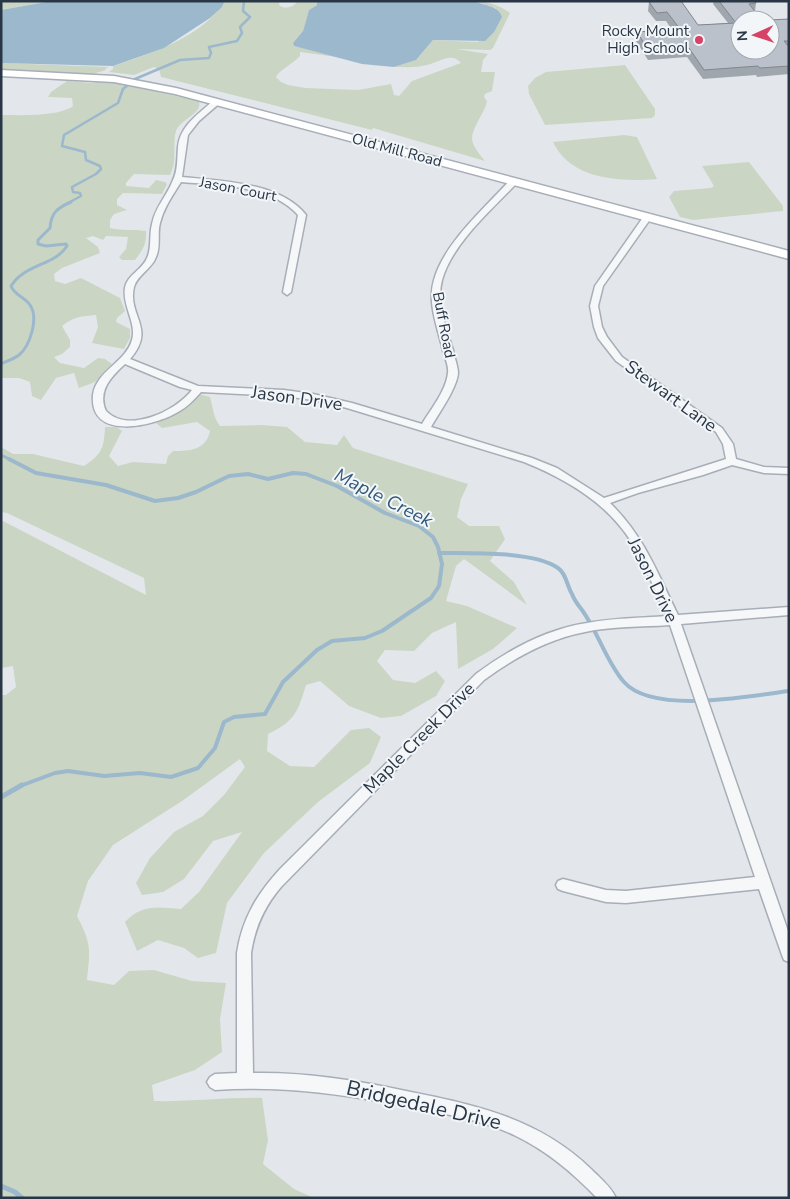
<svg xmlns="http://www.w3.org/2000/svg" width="790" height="1199" font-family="'Nunito Sans',sans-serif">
	<rect width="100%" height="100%" fill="#e3e7ec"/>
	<path fill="#cad6c3" d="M 1,1 L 52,1 L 1,10 Z
		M 224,1 L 280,1 L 279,5 C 286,10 293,7 298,1 L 317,1 L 317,5 L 309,10 L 303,31 L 293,43 L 294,46 L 337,57 L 300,52 L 300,56 C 293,64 279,70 276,77 L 281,82 L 288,85 L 306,88 L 358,90 L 391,84 L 394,95 L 399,96 L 412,81 L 461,63 C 451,51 438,63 427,65 C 417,68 405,67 394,67 L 416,60 L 433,40 L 478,42 L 496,8 L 474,1 C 486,1 500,5 510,13 L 493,48 L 490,50 L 457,49 L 488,54 L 483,60 L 481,72 L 495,72 L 492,91 L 485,94 L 484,97 L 487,101 C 485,114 468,131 473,143 C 475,149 481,156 485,161 L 373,128 L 372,130 L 161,77 L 159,69 L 154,67 L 134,75 L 109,72 L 113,69 L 113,66 C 149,54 204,37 224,1 Z
		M 1,63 L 109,67 L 105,69 L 106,70 L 89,75 L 1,71 Z
		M 625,65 L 655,109 L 655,115 L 652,118 L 545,125 L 529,94 L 528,86 L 535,78 L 546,72 Z
		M 67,81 L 91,83 L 107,81 L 199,101 C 203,114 180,119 176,131 C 172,145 178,159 170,175 L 134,174 L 126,183 L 126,186 L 149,188 L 156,180 L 165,182 L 167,184 L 162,194 L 123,193 L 117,199 L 117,205 L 127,210 L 114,214 L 110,220 L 110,228 C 122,231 134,229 146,231 C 147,244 142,251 135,260 L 122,260 L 119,257 L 126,249 L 128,237 L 106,236 L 103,240 L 93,236 L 86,238 L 98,247 L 100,253 L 62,268 L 54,274 L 55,281 L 65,284 L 81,278 L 120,298 L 125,311 L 117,318 L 116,322 L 130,329 L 130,338 L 124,349 L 92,343 L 98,327 L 96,315 C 82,316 73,317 62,326 L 70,340 L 70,347 L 62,354 L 54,357 L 60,363 L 84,368 L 98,358 L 105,359 L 112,364 L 95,382 L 79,388 L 74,373 L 56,378 L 41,400 L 32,396 L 30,382 L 19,378 L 1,378 L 1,115 C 20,115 58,117 73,106 L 72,98 L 48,97 L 51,92 Z
		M 624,135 L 637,137 L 657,179 C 620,182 571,180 553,142 Z
		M 749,162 L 783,206 L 783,211 L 693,220 L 680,217 L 669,197 L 674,191 L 711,188 L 714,186 L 702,166 Z
		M 199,394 L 210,397 C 213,407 213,417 220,426 L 262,425 L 287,427 L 305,442 L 337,445 L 344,435 L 353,448 L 468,484 L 461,499 L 457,517 L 469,526 L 499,526 L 505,539 L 490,561 L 514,582 L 527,605 L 464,559 L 456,566 L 446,601 L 467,606 L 517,628 L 493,649 L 458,669 L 456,622 L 432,633 L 414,651 L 385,650 L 377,661 L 393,680 L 415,683 L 436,671 L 445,681 L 436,696 L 401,716 L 381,718 L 349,706 L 320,681 L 306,685 C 298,712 294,722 268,734 L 267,751 L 290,766 L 314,767 L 351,730 L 369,728 L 381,737 L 370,763 L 318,802 L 264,853 L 227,903 L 216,953 L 198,958 L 184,948 L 158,940 L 137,951 L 125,922 C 142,904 157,907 181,909 L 199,892 L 242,832 L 213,841 L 184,879 L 163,892 L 142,895 L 136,883 L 150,858 L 174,832 L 203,816 L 224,795 L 245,767 L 240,759 L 182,801 L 113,845 L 88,881 L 77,916 C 92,945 90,949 87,980 L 114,985 L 129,971 L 154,970 L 192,981 L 226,983 L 220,1019 L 222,1052 L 195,1070 L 152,1085 L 154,1101 C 190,1102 226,1097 262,1098 L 268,1140 L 263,1164 L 294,1189 L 314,1198 L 1,1198 L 1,695 L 6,695 L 16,687 L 13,666 L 1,668 L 1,520 L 146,595 L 144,578 L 7,513 L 1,512 L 1,447 L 13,454 L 33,454 L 84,466 C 102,454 104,448 105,427 L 117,427 L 122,431 L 109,456 L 118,466 L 133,462 L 166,464 L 168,456 L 173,451 C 190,451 206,450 210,431 L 197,422 L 162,428 L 156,423 L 176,414 Z"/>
	<path fill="#9cb8cd" d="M 52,1 L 224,1 L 224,2 L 222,7 L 210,18 L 164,48 L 113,66 L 1,63 L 1,10 Z
		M 317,1 L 474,1 C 485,6 498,5 502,17 L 494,32 L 485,41 L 433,40 L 416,60 L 394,67 L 362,64 L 294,46 L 293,43 L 303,31 L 309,10 L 317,5 Z"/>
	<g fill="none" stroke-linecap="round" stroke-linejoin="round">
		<path stroke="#9cb8cd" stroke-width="2.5" d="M 68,203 L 81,196 L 80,193 L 73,192 L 72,187 L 96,174 L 101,169 L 100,166 L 86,160 L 85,152 L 62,146 L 64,135 L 118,103 L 123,89 L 135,79 L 180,60 L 209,58 L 211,53 L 209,47 L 237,41 L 242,33 L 240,27 L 250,17 L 243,11 L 244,1"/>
		<path stroke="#9cb8cd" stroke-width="3" d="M 1,364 C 7,361 14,359 19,355 C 30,346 39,318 30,305 C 25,297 14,295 11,286 C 26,263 54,266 67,246 L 66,244 L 46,246 L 38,244 L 38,240 L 50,228 C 51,213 57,208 71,202
			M 1,455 L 11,460"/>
		<path stroke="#9cb8cd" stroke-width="4" d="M 9,459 L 36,473 L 106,485 L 155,501 L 178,498 L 196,492 L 229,476 L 248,474 L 268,479 L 293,473 L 306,474 L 337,486 L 385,513 L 419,526 L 433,537 L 438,547 L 442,564 L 439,586 L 431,598 L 382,631 L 365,638 L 332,641 L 317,650 L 283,682 L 265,714 L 234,717 L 224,722 L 215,748 L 198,768 L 171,777 L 140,773 L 104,776 L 68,771 L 55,773 L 20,786
			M 439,553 C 468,553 534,551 558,568 C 566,573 567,586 572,594 C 574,600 578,605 582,610 C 598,632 607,663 624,682 C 653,715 750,696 789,691"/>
		<path stroke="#9cb8cd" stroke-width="5" d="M 1,797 L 22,785
			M 1,1186 L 15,1192 L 22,1198"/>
		<g stroke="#a7aeb7" stroke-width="3">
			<path id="street" d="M 214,100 L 221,102 L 199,121 L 188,135 L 182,177 C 221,181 280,182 306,215 L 291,292 L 287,295 L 283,292 L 298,215 C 271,185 219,185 181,182 C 173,195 164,207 160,223 C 157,234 161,246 156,257 C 152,269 137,275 134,287 C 127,316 157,328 130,359 L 198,386 L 284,390 L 313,394 L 352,403 L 422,424 C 431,409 446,391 448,373 C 449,366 445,358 443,351 C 438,328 427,303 434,280 C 444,243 485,208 510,180 L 513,180 L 517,182 L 516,184 C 491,210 452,244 442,280 C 436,303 446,328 453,350 C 454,357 458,366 458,373 C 457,388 439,413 431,427 L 532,458 L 557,468 L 604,498 L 726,459 L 723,444 L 716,432 L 616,361 L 598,338 L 594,327 L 590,306 L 595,286 L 644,216 L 647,216 L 651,218 L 603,286 L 598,306 L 602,327 L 607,337 L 622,357 L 722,428 L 733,444 L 736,459 L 764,467 L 789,468 L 789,474 L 764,473 L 732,465 L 703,475 L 638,493 L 610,503 C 644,536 658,574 678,615 L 789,607 L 789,615 L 681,624 L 789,934 L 789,962 L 784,960 L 782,955 L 759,889 L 626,903 L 606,902 L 563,891 L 558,889 L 556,885 L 558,881 L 563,879 L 606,890 L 626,891 L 755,877 L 670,625 C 643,627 611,626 585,632 C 548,639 514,658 484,680 L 281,887 C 264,907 255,927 251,953 L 253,1073 C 304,1072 356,1080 406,1091 C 476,1105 538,1118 591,1169 C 600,1178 611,1187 616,1198 L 597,1198 C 573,1173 547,1151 516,1136 C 488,1122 456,1116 425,1110 C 355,1096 287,1085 215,1090 L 210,1087 L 207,1082 L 210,1077 L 215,1074 L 237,1073 L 237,953 C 242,919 257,894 280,869 L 476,674 C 508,650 547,629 587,623 C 613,618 640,618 667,616 C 653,587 640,549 619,525 C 595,496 559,476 524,462 L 347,408 L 313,400 L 284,396 L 201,392 C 194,400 187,407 178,412 C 155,426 89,442 93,395 C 96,371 126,362 132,340 C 137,323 122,306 125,288 C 127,275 142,270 147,258 C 152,248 149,235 152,224 C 155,207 167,196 173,180 C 178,170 177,158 178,147 C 180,125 200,113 214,100 ZM 125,364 L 180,387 L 192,390 C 176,411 128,434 106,411 C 97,391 111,377 125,364 Z"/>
		</g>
		<g stroke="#a7aeb7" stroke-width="3">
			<path id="secondary" d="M 1,70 L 114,76 L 176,88 L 789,251 L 789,259 L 175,94 L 114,82 L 1,76 Z"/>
		</g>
		<use href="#street" fill="#f6f7f9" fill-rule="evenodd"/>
		<use href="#secondary" fill="#fff" fill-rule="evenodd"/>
	</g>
	<path fill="#a0a6ae" d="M 714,1 L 755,1 L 756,3 L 755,11 L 740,50 L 789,19 L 789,74 L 757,77 L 756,75 L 703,79 L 687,57 L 648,60 L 636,41 L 637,32 L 672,30 L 666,21 L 656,21 L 648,11 L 649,2 L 698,25 L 728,23 L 713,4 Z"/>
	<path fill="#bac1ca" stroke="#82878d" d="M 658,1 L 681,1 L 698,25 L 736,23 L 719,1 L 755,1 L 756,3 L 749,4 L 762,20 L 740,20 L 740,50 L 770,50 L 770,20 L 769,20 L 789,19 L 789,41 L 784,41 L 789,47 L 789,66 L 760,68 L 758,66 L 704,70 L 689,48 L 649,51 L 637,32 L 680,29 L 667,12 L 657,13 L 649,2 Z"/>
	<circle fill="#d54366" stroke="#f3f6f9" stroke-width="2" cx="699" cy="40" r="5"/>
	<g text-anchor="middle" stroke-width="4" stroke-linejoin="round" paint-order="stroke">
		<g font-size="15" fill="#293645" stroke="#f3f6f9" text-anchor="end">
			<text x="689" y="36">Rocky Mount<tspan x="689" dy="17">High School</tspan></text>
		</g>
		<g font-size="15" fill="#293645" stroke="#f3f6f9">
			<text transform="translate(397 150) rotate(15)" y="5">Old Mill Road</text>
			<text transform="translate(238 189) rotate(11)" y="5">Jason Court</text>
			<text transform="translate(444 325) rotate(79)" y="5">Buff Road</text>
		</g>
		<g font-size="18" fill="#293645" stroke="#f3f6f9">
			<text transform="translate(671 396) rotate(36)" y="6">Stewart Lane</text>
			<text transform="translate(297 398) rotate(8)" y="6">Jason Drive</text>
			<text transform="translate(653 580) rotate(64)" y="6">Jason Drive</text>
			<text transform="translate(419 738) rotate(-45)" y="6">Maple Creek Drive</text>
		</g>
		<g font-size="19" font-style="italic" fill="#31597b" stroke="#f3f6f9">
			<text transform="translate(384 497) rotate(27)" y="7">Maple Creek</text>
		</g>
		<g font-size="21" fill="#293645" stroke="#f3f6f9">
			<text transform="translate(424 1105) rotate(13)" y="7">Bridgedale Drive</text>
		</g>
	</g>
	<rect width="790" height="1199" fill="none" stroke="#293645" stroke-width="5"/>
	<g transform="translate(755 35) rotate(267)"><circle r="24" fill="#f3f6f9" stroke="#a2a9b1"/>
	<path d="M0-4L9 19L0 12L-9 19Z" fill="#d54366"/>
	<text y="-8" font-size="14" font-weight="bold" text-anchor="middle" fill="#293645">N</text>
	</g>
</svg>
